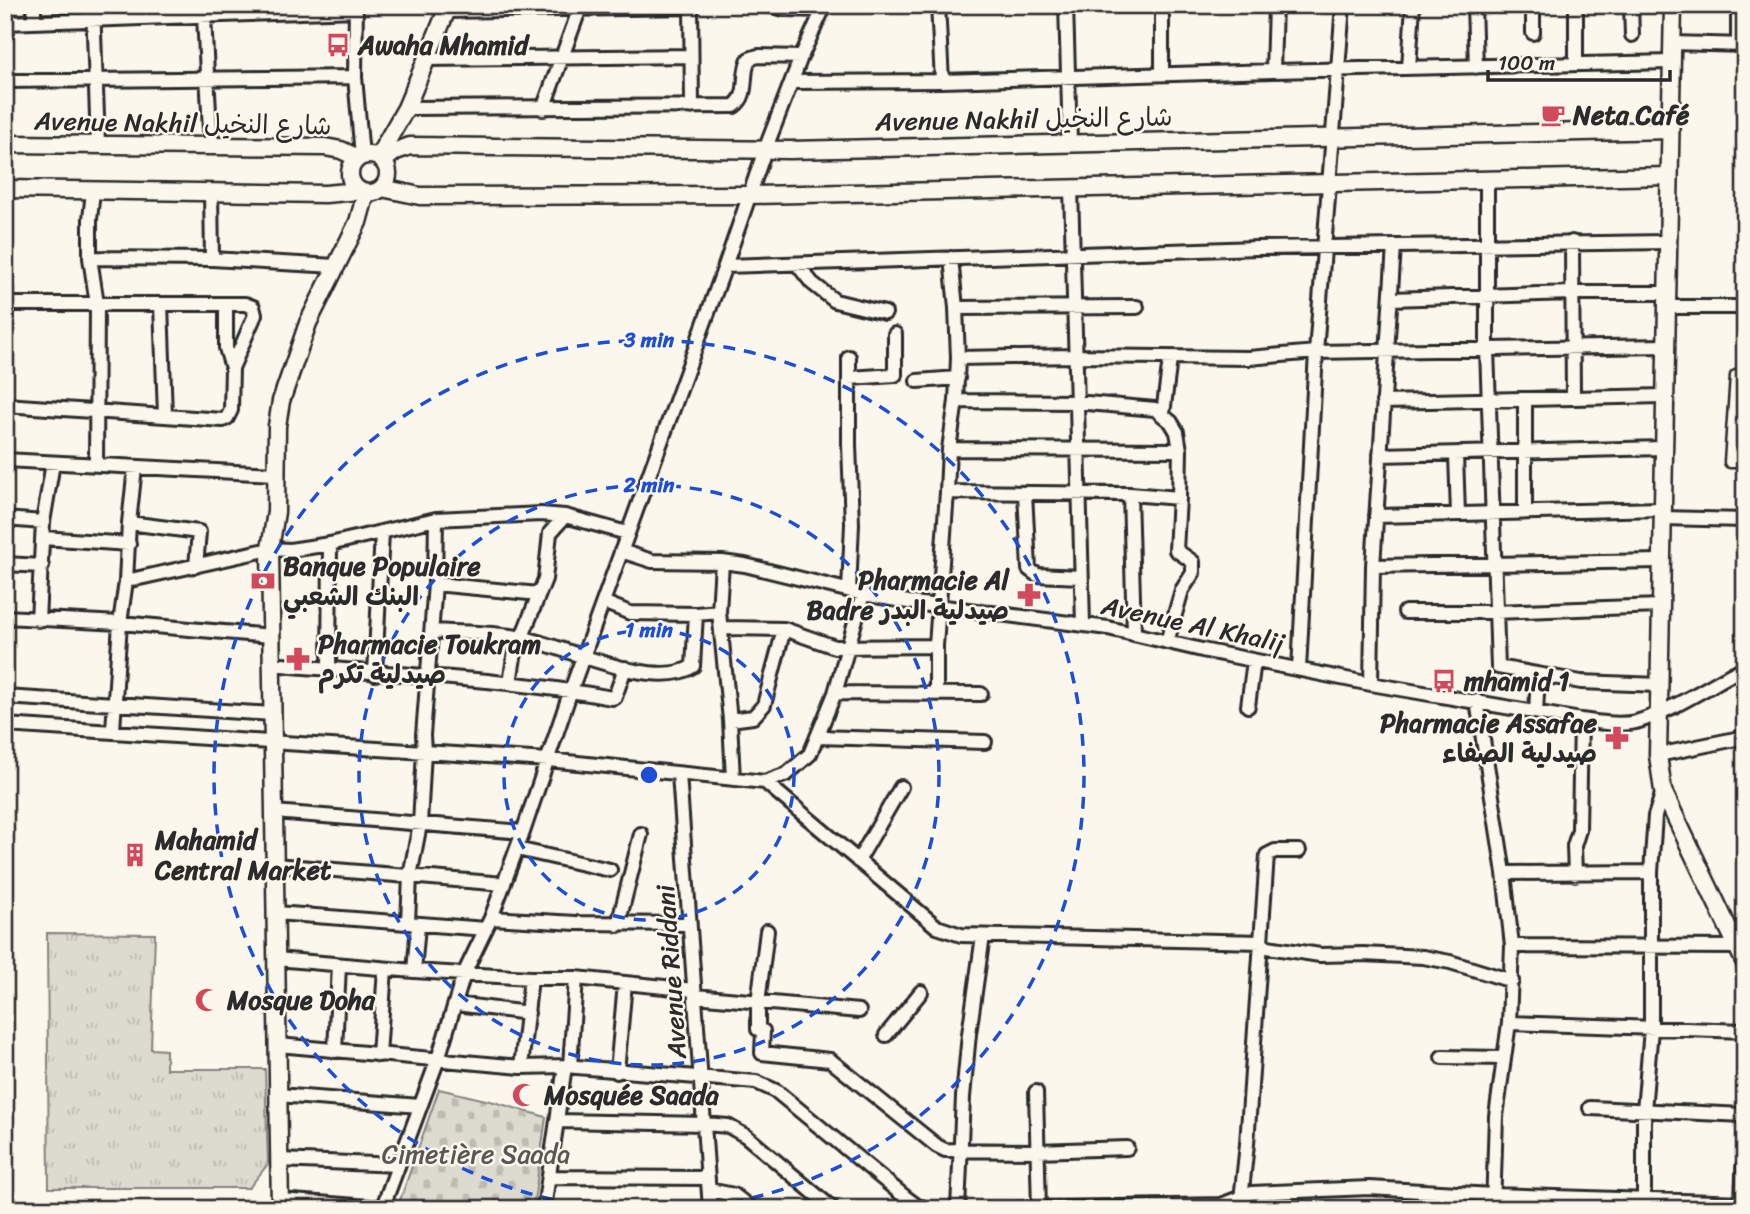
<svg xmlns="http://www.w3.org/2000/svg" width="1750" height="1214" font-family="Sriracha,'Playpen Sans Arabic',sans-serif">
	<defs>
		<pattern id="grass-tufts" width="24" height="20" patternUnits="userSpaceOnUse" patternTransform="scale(1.75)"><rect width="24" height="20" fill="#dddad0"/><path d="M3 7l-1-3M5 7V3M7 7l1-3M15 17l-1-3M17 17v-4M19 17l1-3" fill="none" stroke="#bebbb3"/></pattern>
		<pattern id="cemetery-stones" width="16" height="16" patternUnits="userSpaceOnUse" patternTransform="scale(1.75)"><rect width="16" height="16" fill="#dddad0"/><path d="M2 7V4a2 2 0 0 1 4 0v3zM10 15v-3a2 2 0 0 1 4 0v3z" fill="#bebbb3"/></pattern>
	</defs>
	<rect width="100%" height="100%" fill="#fbf7ec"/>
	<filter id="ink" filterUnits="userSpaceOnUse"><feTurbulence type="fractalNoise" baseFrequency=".0143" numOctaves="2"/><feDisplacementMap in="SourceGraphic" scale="14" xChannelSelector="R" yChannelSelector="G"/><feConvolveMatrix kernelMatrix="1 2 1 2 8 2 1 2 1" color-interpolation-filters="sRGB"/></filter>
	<g filter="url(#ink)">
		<path fill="url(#grass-tufts)" stroke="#84827e" stroke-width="2" d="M 47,933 L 155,934 L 151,1049 L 166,1050 L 166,1069 L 265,1069 L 268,1164 L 249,1188 L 49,1188 Z"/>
		<path fill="url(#cemetery-stones)" stroke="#84827e" stroke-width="2" d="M 439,1089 L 494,1102 L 546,1117 L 533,1209 L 397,1209 Z"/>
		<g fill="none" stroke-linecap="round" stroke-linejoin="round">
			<g stroke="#2b2b2b" stroke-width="15">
				<path id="pedestrian" d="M 1745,376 L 1736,376 L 1730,462 L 1745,462"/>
			</g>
			<g stroke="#2b2b2b" stroke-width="18">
				<path id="minor" d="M 93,5 L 98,144
					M 206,5 L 204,16 L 210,131 L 213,145
					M 356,5 L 355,77 L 362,156
					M 691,5 L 692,107
					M 767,5 L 784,9 L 823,10
					M 938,5 L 942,81
					M 1066,5 L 1070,142
					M 1474,5 L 1476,67
					M 1533,5 L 1533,33
					M 1576,5 L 1576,63
					M 1631,5 L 1632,35
					M 446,11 L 691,7
					M 34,22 L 34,5
					M 5,23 L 356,10
					M 1672,43 L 1745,45
					M 1738,45 L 1738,5
					M 425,59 L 691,56
					M 1409,68 L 1413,5
					M 1273,71 L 1671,62
					M 1162,74 L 1162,5
					M 5,81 L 355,77
					M 792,82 L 942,81 L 1273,71 L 1275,5
					M 406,108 L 734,106 C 750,95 741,75 749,59 L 758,56 L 801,57
					M 543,109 L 581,5
					M 1487,180 L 1487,349 L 1498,667 L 1581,682 L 1659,685
					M 1071,188 L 1083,624
					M 93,191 L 90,219 L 90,258 L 97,304 L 96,465
					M 211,191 L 212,259
					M 1572,242 L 1573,397
					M 90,258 L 212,259 L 336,266
					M 951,258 L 956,308
					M 797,264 L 812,283 L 835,301 L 885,313
					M 725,266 L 1257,248 L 1667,242
					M 1391,299 L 1572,293 L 1666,293
					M 5,304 L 245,304 L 253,307 L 255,315 L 232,368 L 231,410 L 227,418 L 223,420 L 5,405
					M 161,304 L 165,415
					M 226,304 L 226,348 L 232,368
					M 1137,307 L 956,308 L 958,358 L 1074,356 L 1249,358 L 1316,352 L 1665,346
					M 1666,307 L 1745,307
					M 850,378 L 895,375 L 895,334
					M 917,381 L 958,378
					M 1525,399 L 1525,512
					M 956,401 L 958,358
					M 1383,402 L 1664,396
					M 1163,414 L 1170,359
					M 1380,455 L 1663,448
					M 1456,455 L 1458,514
					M 5,460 L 275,474
					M 947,492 L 949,449
					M 1025,493 L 1029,569 L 1037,575 L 1081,577
					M 1130,494 L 1134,632
					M 1179,498 L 1180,450 L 949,449 L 956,401 L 1076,402 L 1155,409 L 1171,422 L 1177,432 L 1180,450
					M 1376,516 L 1662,509
					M 1662,518 L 1745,520
					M 5,519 L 43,522
					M 129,523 L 199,532 L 196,566
					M 43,538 L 129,544
					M 621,551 L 652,561 L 722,562 L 745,565 L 863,594 L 914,603 L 1108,628 L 1202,650 L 1371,684 L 1581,720 C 1598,722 1618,726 1636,722 C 1668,713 1714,683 1745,667
					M 722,562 L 719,612 L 730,720 L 733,779
					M 5,564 L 42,566
					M 1373,566 L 1661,561
					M 126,581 L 270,549 L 290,550 L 330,544 L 436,519 L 541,514 L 565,516 L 627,533
					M 435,584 L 539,594
					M 849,590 L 852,524 L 849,445 L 849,357
					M 603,602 L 630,613 L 696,614
					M 1405,612 L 1495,612 L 1660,606
					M 5,617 L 120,623 L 271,636
					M 38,620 L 43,522 L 53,463
					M 722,628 L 784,629 L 835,647 L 936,646
					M 432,631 C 461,633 494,632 523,638 C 564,646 656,692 693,666 L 696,614 L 719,612
					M 272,664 C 385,675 500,677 612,698 L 615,697 L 625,668
					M 329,669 L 330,544
					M 1299,669 L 1316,352 L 1343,5
					M 375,674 L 382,532
					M 510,683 L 514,657 L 545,579 L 550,533 L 565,516
					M 1371,684 L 1373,566 L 1394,246
					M 835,693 L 981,694
					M 936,693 L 936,646 L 947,492 L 1130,494 L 1179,498 L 1176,550 L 1193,562 L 1193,573 L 1182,590 L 1167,642
					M 5,697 L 273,714
					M 1477,701 L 1504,873 L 1512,946 L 1509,1023 L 1496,1116 L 1493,1209
					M 1248,706 L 1254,661
					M 1536,712 L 1538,675
					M 730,720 L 753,717 L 764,705 L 784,629
					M 5,725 L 548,760 L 765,782 L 787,774 L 810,754 L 835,693 L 863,594
					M 113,730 L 120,623 L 126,581 L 129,523 L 135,467
					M 818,737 L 985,742
					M 1658,755 L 1745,737
					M 679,774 L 710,1209
					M 765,782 L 937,927 L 961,935 L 1262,942
					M 274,812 L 523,832
					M 517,849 L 610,870
					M 858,861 L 901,787
					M 275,865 L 504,884
					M 1504,873 L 1651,872
					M 1575,874 L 1574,846 L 1579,830 L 1581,720
					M 276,913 L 486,929
					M 491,918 L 576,923 L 689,924
					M 618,925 L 641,834
					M 767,931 L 758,1003 L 758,1029 L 763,1031 L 762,1053 L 830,1060 L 937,1146 L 945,1150 L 1037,1151 L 1127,1148
					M 1261,946 L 1320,955 L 1363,954 L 1423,957 L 1450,962 L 1512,981
					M 1512,946 L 1743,947
					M 276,959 L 414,971 L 531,978 L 576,978 L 694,990
					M 414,971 L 418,926 L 408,922 L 410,876 L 420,824 L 424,751 L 423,735 L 435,584 L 436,519
					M 695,996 L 859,1011
					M 456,1004 L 528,1013
					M 1509,1023 L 1745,1031
					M 886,1035 L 921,992
					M 278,1045 L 521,1067 L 565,1066 L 756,1082 L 776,1091 L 905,1197 L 917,1206 L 928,1209
					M 335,1051 L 339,965
					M 379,1055 L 385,969
					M 1442,1057 L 1504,1058
					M 570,1066 L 576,978
					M 521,1067 L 531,978
					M 617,1072 L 625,983
					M 1036,1092 L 1039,1209
					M 278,1095 L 420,1106
					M 1590,1108 L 1745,1115
					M 559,1121 L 705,1124 L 728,1126 L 746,1136 L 833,1209
					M 279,1160 L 398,1165
					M 550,1177 L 708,1178
					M 709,1190 L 734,1195 L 752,1209
					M 280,1200 L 382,1208
					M 382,1209 L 438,1059 L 464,974 L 491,918 L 523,832 L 571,690 L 725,266 L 765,150 L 801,57 L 825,5
					M 544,1209 L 565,1066
					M 958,1209 L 963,1097 L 969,1034 L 983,936
					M 1017,1209 L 1221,1205 L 1252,1193 L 1369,1188 L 1493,1195 L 1745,1203
					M 1240,1209 L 1247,1144 L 1267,855 L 1275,851 L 1299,851
					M 1644,1209 L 1644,1110 L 1651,1029 L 1651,872 L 1655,816 L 1663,791"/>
			</g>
			<g stroke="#2b2b2b" stroke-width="21">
				<path id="tertiary" d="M 1673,5 L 1658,755 L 1663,791 L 1745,963
					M 5,144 L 325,147 L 341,150 L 358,158
					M350 174a19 19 0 1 1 38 0a19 19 0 1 1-38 0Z
					M 378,157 L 406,108 L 449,5
					M 383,161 L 396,151 L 410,146 L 790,150 L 1670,130
					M 382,188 L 420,196 L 748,195 L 1669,176
					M 5,189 L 325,194 L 359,191
					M 280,1209 L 270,549 L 276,512 L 277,426 L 281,401 L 308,323 L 358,222 L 366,193
					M 1743,1209 L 1745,1167"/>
			</g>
			<use href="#pedestrian" stroke="#fbf7ec" stroke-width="10"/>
			<use href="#minor" stroke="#fbf7ec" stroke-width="12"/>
			<use href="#tertiary" stroke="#fbf7ec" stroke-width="16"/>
		</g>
	</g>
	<g fill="none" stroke="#1d4ed8" stroke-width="3.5" stroke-dasharray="12 9">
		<circle cx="649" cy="775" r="145"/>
		<circle cx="649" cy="775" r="290"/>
		<path d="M615 1209A435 435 0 1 1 683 1209"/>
	</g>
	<defs>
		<g id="bus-bare" transform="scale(1.89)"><path d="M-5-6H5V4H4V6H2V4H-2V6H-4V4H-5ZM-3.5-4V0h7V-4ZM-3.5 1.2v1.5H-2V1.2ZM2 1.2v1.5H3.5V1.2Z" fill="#d1495b" stroke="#fbf7ec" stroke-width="2.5" paint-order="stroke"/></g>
		<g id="cafe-bare" transform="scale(1.89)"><path d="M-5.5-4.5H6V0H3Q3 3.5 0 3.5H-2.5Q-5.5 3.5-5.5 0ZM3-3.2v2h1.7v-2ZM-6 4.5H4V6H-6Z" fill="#d1495b" stroke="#fbf7ec" stroke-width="2.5" paint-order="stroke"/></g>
		<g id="bank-bare" transform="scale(1.89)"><path d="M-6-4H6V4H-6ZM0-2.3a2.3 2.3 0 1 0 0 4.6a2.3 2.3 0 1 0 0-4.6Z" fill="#d1495b" stroke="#fbf7ec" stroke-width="2.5" paint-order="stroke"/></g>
		<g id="pharmacy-bare" transform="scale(1.89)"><path d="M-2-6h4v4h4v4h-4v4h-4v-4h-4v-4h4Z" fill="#d1495b" stroke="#fbf7ec" stroke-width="2.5" paint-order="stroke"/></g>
		<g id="building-bare" transform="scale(1.89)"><path d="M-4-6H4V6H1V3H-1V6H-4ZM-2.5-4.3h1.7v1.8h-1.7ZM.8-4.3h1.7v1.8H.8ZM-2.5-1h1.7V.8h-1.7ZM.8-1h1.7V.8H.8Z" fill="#d1495b" stroke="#fbf7ec" stroke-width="2.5" paint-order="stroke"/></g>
		<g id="mosque-bare" transform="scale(1.89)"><path d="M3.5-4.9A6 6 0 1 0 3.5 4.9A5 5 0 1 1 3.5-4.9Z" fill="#d1495b" stroke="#fbf7ec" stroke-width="2.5" paint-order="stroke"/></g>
	</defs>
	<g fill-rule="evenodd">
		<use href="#bus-bare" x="338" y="45"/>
		<use href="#cafe-bare" x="1553" y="115"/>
		<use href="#bank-bare" x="263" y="581"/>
		<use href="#pharmacy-bare" x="1029" y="595"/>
		<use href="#pharmacy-bare" x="298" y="659"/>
		<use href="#bus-bare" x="1444" y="681"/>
		<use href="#pharmacy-bare" x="1617" y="738"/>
		<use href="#building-bare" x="135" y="855"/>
		<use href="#mosque-bare" x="207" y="1000"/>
		<use href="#mosque-bare" x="524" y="1095"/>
	</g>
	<g text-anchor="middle" stroke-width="5" stroke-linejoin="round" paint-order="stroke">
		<g font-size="26" font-weight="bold" fill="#2b2b2b" stroke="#fbf7ec" text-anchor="start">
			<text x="358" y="54">Awaha Mhamid</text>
			<text x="1573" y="124">Neta Café</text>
			<text x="283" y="575">Banque Populaire<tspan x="283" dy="30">البنك الشعبي</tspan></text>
			<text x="1009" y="589" text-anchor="end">Pharmacie Al<tspan x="1009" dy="30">Badre صيدلية البدر</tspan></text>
			<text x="318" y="653">Pharmacie Toukram<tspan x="318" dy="30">صيدلية تكرم</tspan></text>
			<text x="1464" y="690">mhamid 1</text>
			<text x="1597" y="732" text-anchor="end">Pharmacie Assafae<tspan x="1597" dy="30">صيدلية الصفاء</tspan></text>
			<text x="155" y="849">Mahamid<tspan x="155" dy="30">Central Market</tspan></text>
			<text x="227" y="1009">Mosque Doha</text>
			<text x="544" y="1104">Mosquée Saada</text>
		</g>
		<g font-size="26" fill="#2b2b2b" stroke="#fbf7ec">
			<text transform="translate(1024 119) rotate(-1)" y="9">Avenue Nakhil شارع النخيل</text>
			<text transform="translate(183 123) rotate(1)" y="9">Avenue Nakhil شارع النخيل</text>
			<text transform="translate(1193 624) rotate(12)" y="9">Avenue Al Khalij</text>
			<text transform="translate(671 972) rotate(-94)" y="9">Avenue Riddani</text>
		</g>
		<g font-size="26" fill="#585754" stroke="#fbf7ec">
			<text x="476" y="1163">Cimetière Saada</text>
		</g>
	</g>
	<circle cx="649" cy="775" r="10" fill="#1d4ed8" stroke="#fbf7ec" stroke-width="3.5"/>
	<g font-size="21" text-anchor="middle" font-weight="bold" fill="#1d4ed8" stroke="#fbf7ec" stroke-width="5" stroke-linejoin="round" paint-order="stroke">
		<text x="649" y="347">3 min</text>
		<text x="649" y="492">2 min</text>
		<text x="649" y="637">1 min</text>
	</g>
	<rect width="1750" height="1214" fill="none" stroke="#fbf7ec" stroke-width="28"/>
	<rect x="14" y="14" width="1722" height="1186" fill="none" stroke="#2b2b2b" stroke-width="2.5" filter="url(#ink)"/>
	<path d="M1488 70v10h182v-10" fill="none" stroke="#2b2b2b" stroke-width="3.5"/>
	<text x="1498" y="70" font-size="21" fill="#2b2b2b" stroke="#fbf7ec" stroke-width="5" paint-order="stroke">100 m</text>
</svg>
